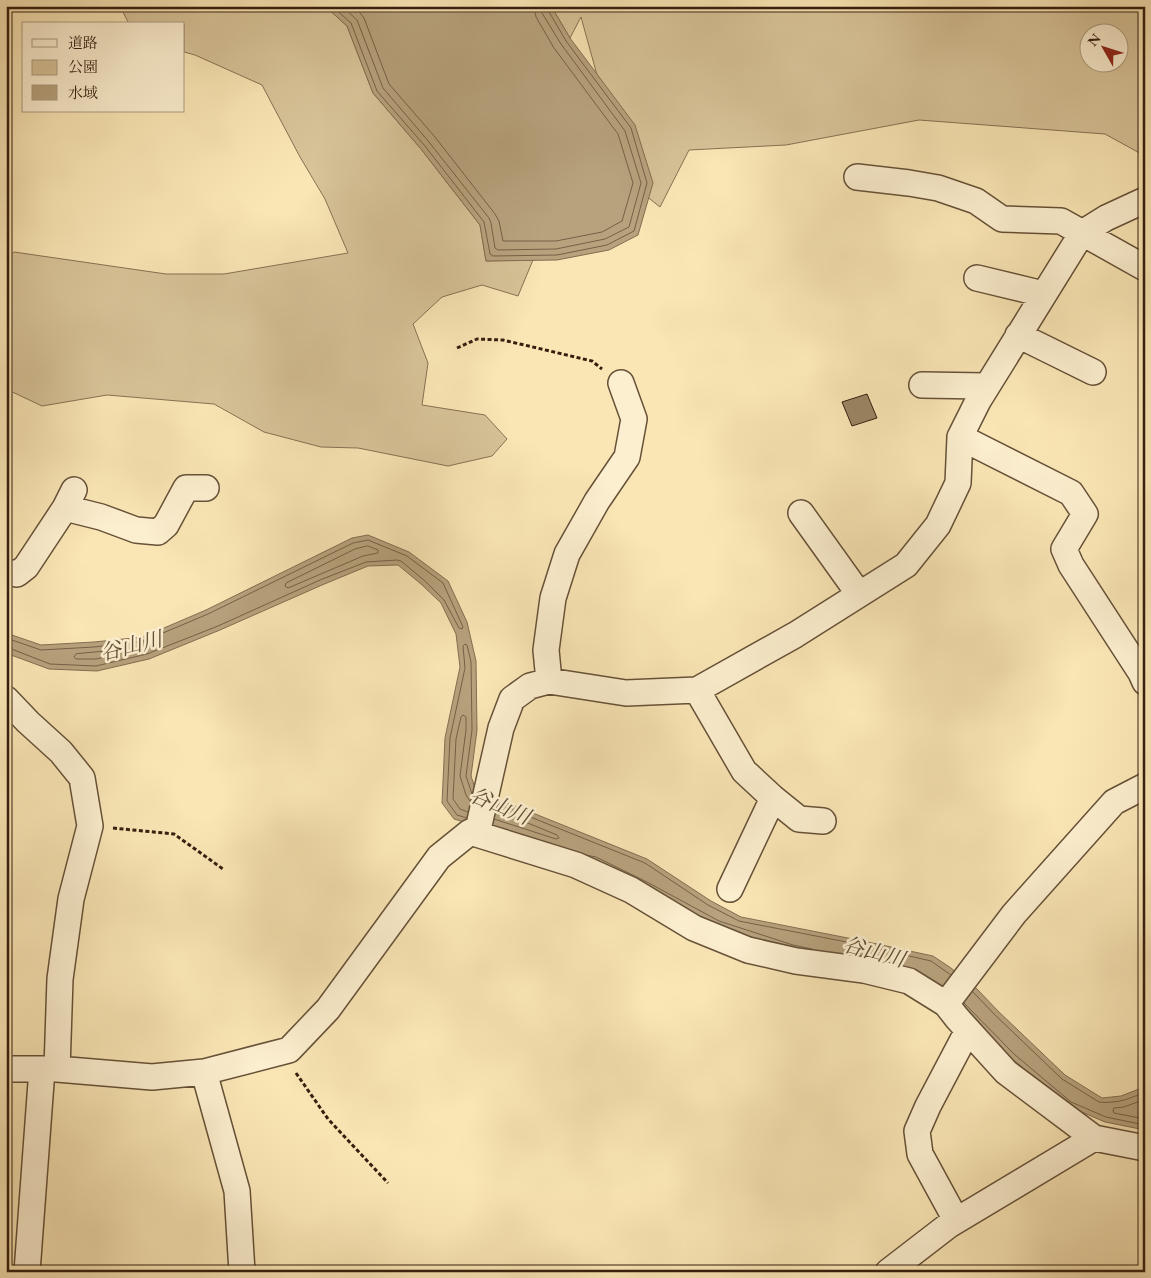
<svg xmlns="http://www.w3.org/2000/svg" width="1151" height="1278" font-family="'EB Garamond','Noto Serif JP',serif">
	<rect width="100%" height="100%" fill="#fae6b5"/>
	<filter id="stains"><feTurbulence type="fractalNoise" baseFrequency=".004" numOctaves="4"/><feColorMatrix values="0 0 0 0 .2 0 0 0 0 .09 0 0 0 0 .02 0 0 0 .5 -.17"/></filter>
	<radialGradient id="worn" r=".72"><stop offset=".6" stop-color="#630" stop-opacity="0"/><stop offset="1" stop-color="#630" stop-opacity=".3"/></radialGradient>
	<path fill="#d8c499" stroke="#867254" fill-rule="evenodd" d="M 120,6 L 325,6 L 347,26 L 373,93 L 421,149 L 480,225 L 486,261 L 533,260 L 518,296 L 482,285 L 442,297 L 413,324 L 428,363 L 422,405 L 485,415 L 507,439 L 492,456 L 448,466 L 358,448 L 321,447 L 264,432 L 214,404 L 107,395 L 42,406 L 6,389 L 6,259 L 14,252 L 166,274 L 224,274 L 348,253 L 325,199 L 300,157 L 262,85 L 195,55 L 184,52 L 184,24 L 129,24 Z
		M 551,6 L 1145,6 L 1145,156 L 1105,134 L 919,120 L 786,145 L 689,150 L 660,207 L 626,180 L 581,17 L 570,38 ZM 1088,32 L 1118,32 L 1118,62 L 1088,62 Z"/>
	<path fill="#b7a27d" stroke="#836e51" d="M 325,6 L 551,6 L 570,38 L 635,125 L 653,183 L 638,235 L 609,250 L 557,260 L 486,261 L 480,225 L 421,149 L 373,93 L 347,26 Z
		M 368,535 L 409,552 L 448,581 L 467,622 L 476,661 L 477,730 L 471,776 L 476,791 L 498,799 L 647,859 L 711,901 L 741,917 L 863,941 L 933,956 L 951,968 L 977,989 L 998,1011 L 1065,1075 L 1102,1098 L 1121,1096 L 1139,1089 L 1145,1090 L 1145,1130 L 1105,1122 L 1068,1106 L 1011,1058 L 966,1012 L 792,950 L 717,926 L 645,886 L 491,830 L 454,819 L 442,803 L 445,738 L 460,667 L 456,634 L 441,603 L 421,584 L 398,565 L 368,566 L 322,585 L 220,630 L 149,659 L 97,671 L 49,669 L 11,655 L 6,651 L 6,633 L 41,645 L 94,642 L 143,637 L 206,610 L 352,538 Z"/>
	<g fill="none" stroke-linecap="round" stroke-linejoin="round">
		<path stroke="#766046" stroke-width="1" d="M 332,6 L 351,23 L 377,91 L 425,146 L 484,222 L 490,254 L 493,256 L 557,255 L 607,245 L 634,231 L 647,183 L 631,128 L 566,41 L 548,10 L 547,6
			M 342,6 L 357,20 L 383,88 L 429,142 L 489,218 L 491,223 L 495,248 L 498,250 L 556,249 L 605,239 L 629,227 L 641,183 L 625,131 L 561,44 L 542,13 L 541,6
			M 353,6 L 361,14 L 364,18 L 389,84 L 435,137 L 495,214 L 499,221 L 503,241 L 556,241 L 602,232 L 622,221 L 633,183 L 618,134 L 554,48 L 536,17 L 534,6
			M 368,546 L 378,550 L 378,553 L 363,556 L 288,588 L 285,586 L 286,583 L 355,549 Z
			M 6,638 L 41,650 L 94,647 L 144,641 L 208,614 L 353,543 L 368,540 L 407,556 L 443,583 L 463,627 L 462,629 L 459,628 L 444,600 L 425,581 L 401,561 L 397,560 L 366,562 L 320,580 L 218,626 L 147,654 L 96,666 L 50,664 L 9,648 L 6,648
			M 109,651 L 111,654 L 110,656 L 96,659 L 76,659 L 74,657 L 76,654 Z
			M 498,804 L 645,863 L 708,905 L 739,921 L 862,945 L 931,961 L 951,975
			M 468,812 L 460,809 L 453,799 L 456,739 L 461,717 L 463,715 L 466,717 L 466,730 L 460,776 L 466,795 L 470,801
			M 467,818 L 457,815 L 447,801 L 450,738 L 465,668 L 463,646 L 465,644 L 467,645 L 471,662 L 472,730 L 466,776 L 472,794
			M 494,819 L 556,839 L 559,838 L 557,835 L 496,810
			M 586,855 L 596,857 L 647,882 L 719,921 L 793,945 L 812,949
			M 973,992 L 994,1014 L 1062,1079 L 1099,1102 C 1106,1103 1117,1102 1124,1100 C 1132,1098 1137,1094 1145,1095
			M 964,1003 L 1014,1054 L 1071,1102 L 1106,1117 L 1145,1125
			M 1145,1101 L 1140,1101 L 1124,1107 L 1114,1108 L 1113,1110 L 1114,1113 L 1145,1119"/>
	</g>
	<path fill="#9b8665" stroke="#341f0f" d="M 867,394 L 877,418 L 852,426 L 842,402 Z"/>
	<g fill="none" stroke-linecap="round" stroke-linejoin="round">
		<g stroke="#665138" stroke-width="28">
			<path id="minor" d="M 857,177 L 909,183 L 938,188 L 976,201 L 1002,219 L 1061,221 L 1145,268
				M 977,278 L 1043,294
				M 1018,335 L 1093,372
				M 922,385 L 986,386
				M 960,437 L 1071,493 L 1085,514 L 1064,549 L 1071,565 L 1141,673 L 1145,682
				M 65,508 L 101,517 L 136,530 L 158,532 L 166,525 L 186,488 L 206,488
				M 801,513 L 859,594
				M 6,572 L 17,574 L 26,567 L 65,508 L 74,490
				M 549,681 L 546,650 L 553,598 L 567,554 L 597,501 L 627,457 L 634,419 L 621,383
				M 697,690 L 744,771 L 773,798 L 799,819 L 823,821
				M 6,699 L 28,722 L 61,752 L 82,778 L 90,826 L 71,899 L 60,979 L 57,1069
				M 477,834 L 501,728 L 512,699 L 530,686 L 549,681 L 626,693 L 697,690 L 795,635 L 906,565 L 938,525 L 958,483 L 960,437 L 978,401 L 1082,233 L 1106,218 L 1145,200
				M 730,889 L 773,798
				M 946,1004 L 1014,914 L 1114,802 L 1145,786
				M 6,1069 L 57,1069 L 152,1077 L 204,1072 L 289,1050 L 328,1009 L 439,857 L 470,832 L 576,865 L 631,890 L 694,928 L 748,950 L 796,961 L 864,970 L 909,981 L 946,1004 L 957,1018 L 1006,1072 L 1094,1138 L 1145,1148
				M 204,1072 L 237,1191 L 242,1272
				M 956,1220 L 920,1154 L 917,1131 L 928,1106 L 968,1030
				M 27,1272 L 42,1069
				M 888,1272 L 949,1225 L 1094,1138"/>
		</g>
		<path stroke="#341f0f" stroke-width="3" stroke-dasharray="4 2.5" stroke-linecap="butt" d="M 457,348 L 477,339 L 503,340 L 592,361 L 602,369
			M 113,828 L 174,834 L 223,869
			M 296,1073 L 328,1119 L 388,1183"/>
		<use href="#minor" stroke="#fcefcf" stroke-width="25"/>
	</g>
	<g text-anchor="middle" stroke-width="5" stroke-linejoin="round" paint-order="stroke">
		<g font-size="21" font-style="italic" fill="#624d36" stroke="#fcefcf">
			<text transform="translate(131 646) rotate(-14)" y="7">谷山川</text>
			<text transform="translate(500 806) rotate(23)" y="7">谷山川</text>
			<text transform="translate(874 952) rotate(15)" y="7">谷山川</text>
		</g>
	</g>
	<rect width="1151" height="1278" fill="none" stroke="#fae6b5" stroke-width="25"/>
	<rect x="8" y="8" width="1136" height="1263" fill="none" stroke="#341f0f" stroke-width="2.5"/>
	<rect x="12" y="12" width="1126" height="1253" fill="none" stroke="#341f0f"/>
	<rect x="22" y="22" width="162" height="90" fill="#fcefcf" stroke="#ac9c82"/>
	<rect x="32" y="39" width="25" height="8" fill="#fcefcf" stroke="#ac9c82"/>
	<text x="68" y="48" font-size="15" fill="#341f0f">道路</text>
	<rect x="32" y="60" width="25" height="15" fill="#d8c499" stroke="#ac9c82"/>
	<text x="68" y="72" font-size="15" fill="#341f0f">公園</text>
	<rect x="32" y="85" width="25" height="15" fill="#b7a27d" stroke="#ac9c82"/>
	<text x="68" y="98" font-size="15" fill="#341f0f">水域</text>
	<g transform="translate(1104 48) rotate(309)"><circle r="24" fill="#fcefcf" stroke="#ac9c82"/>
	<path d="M0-4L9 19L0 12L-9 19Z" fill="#8f2418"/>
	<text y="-8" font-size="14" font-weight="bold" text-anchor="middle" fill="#341f0f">N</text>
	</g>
	<rect width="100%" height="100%" filter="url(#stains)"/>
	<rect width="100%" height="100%" fill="url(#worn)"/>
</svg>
